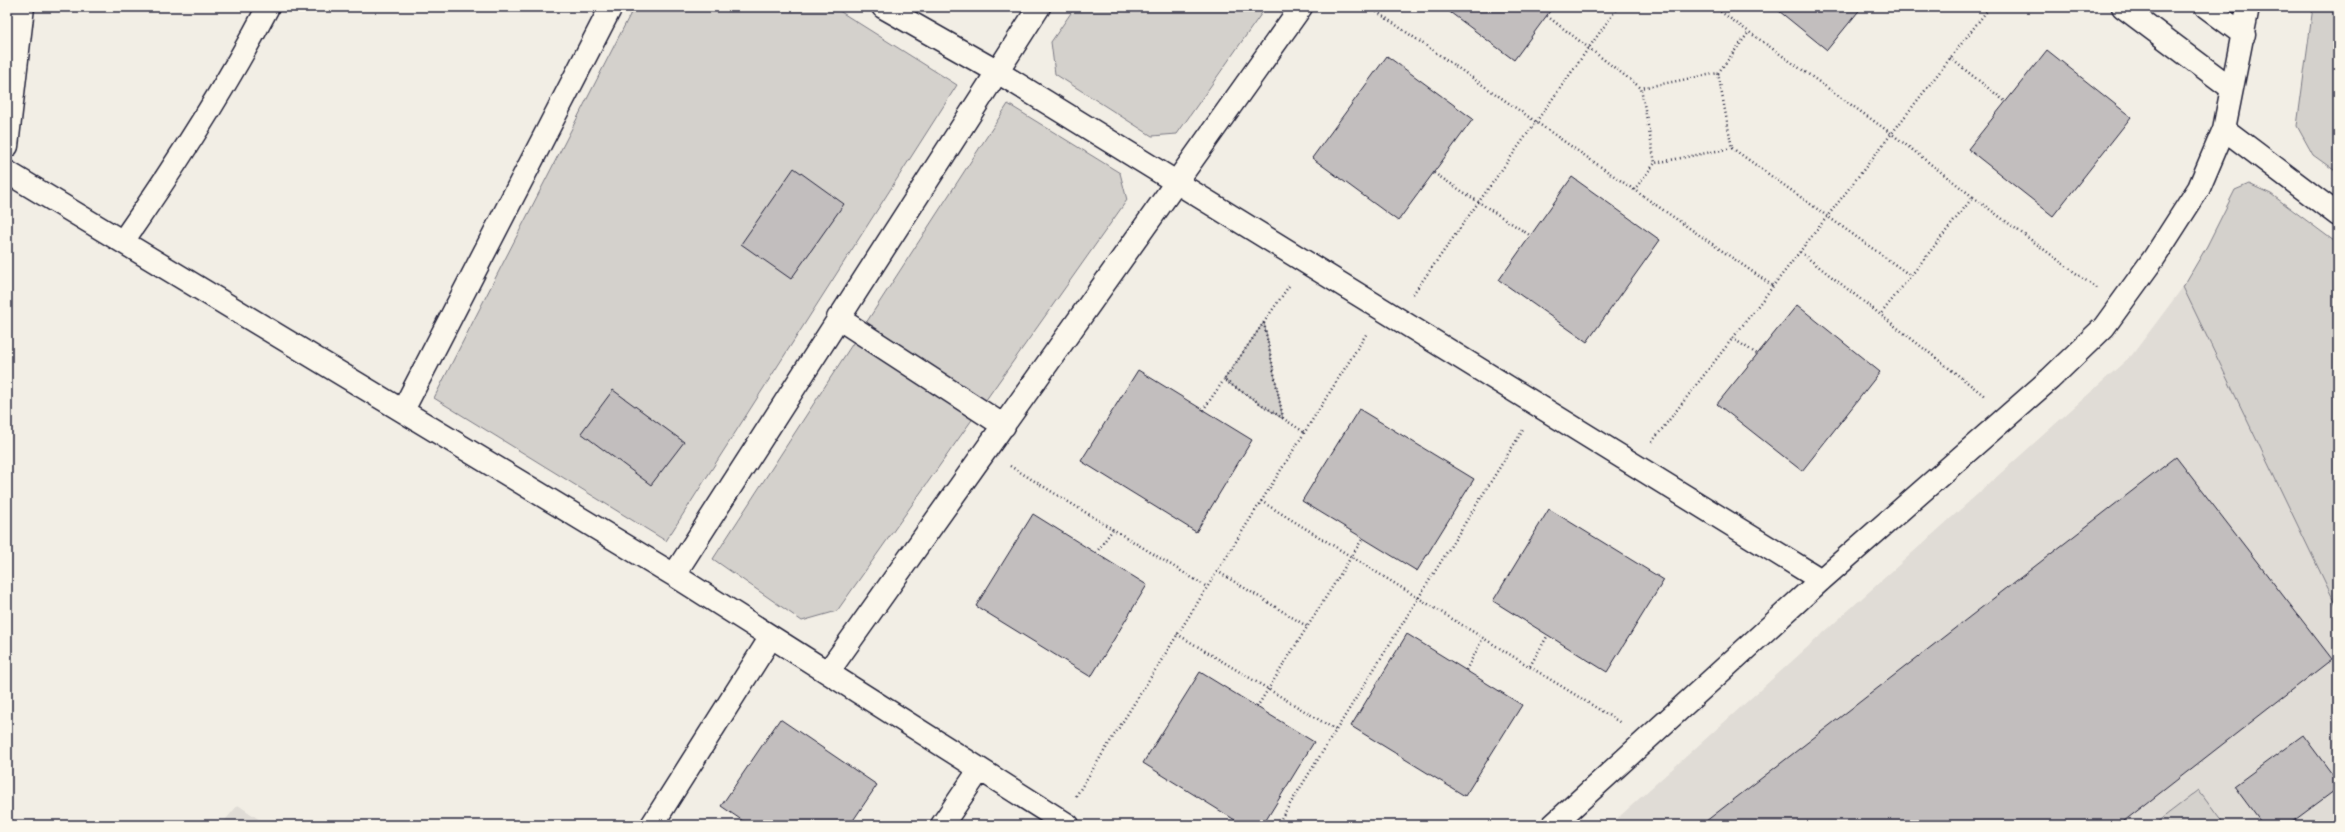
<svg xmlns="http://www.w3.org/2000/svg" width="2345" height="832" font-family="Mynerve,sans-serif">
	<rect width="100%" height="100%" fill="#f2eee5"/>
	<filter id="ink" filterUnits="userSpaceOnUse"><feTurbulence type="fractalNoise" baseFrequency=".025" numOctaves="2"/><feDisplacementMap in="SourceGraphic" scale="8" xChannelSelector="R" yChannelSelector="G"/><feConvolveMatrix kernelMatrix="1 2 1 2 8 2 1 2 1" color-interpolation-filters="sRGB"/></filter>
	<g filter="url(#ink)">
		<path fill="#e0dcd6" d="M 2183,287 L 2338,609 L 2338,825 L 2225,825 L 2199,790 L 2153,825 L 1610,825 L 2132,355 Z
			M 238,805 L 267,825 L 221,825 Z"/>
		<path fill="#d4d1cc" stroke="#7b7a84" d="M 634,7 L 833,7 L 957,85 L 666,541 L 434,398 Z
			M 1075,7 L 1266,7 L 1177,134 L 1152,136 L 1055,74 L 1051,42 Z
			M 2313,7 L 2338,7 L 2338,173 L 2313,155 L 2297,126 Z
			M 1008,104 L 1120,173 L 1127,200 L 837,611 L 802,621 L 713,559 Z
			M 2249,184 L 2271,194 L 2338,244 L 2338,609 L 2183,287 L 2207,246 L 2235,190 Z
			M 1264,322 L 1283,419 L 1224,380 Z
			M 2199,790 L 2225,825 L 2153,825 Z"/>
		<path fill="#c2bebe" stroke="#22223b" d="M 1443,7 L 1553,7 L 1514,60 Z
			M 1774,7 L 1862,7 L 1827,50 Z
			M 2047,50 L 2131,117 L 2053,216 L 1968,149 Z
			M 1387,56 L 1473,119 L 1398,221 L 1312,158 Z
			M 794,168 L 844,204 L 791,279 L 741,244 Z
			M 1572,177 L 1660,240 L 1587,342 L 1499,280 Z
			M 1797,305 L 1880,372 L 1802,471 L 1717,404 Z
			M 1138,370 L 1252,440 L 1196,532 L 1081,461 Z
			M 613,390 L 684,442 L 651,485 L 581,433 Z
			M 1359,409 L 1474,479 L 1417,571 L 1302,501 Z
			M 2176,457 L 2332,659 L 2119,825 L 1701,825 Z
			M 1549,509 L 1664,580 L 1607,672 L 1493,601 Z
			M 1033,514 L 1147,585 L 1091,677 L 976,606 Z
			M 1407,634 L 1522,705 L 1465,796 L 1351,726 Z
			M 1200,672 L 1314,742 L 1263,825 L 1243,825 L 1143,763 Z
			M 780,719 L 877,785 L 850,825 L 749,825 L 721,806 Z
			M 2303,735 L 2338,782 L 2338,788 L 2288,825 L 2263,825 L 2234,786 Z"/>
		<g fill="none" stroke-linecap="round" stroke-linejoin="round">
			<g stroke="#22223b" stroke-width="25">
				<path id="minor" d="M 883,7 L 996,71 L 1821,580
					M 2123,7 L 2231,88
					M 2206,7 L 2244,35
					M 2224,129 L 2338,215
					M 7,146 L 23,7
					M 7,172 L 674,575 L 1068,825
					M 123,241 C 176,165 225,89 268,7
					M 838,318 L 1004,426
					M 403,410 L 611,7
					M 674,575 L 1039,7
					M 828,672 L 1301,7
					M 652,825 L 771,637
					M 942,825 L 980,769
					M 1553,825 L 1821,580 L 2050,379 L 2104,327 L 2154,258 L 2199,188 L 2224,129 L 2248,7"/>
			</g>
			<path stroke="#22223b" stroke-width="2.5" stroke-dasharray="1 3" stroke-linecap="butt" d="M 1370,7 L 1773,286
				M 1714,7 L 1892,134 L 1973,197 L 1880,315
				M 1547,16 L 1641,88 L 1655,163 L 1732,148 L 1718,73 L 1641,88
				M 1950,58 L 2006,102
				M 1718,73 L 1749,32
				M 1732,148 L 1911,276
				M 1434,173 L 1531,236
				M 1634,190 L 1655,163
				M 1973,197 L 2096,288
				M 1800,252 L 1986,397
				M 1289,286 L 1224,380 L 1304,432
				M 1413,294 L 1618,7
				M 1264,323 L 1283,418
				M 1732,338 L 1757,354
				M 1203,410 L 1224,380
				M 1652,442 L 1990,7
				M 1010,466 L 1207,587
				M 1261,501 L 1621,723
				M 1096,553 L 1113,529
				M 1217,571 L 1308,627
				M 1177,634 L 1336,730
				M 1530,666 L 1548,635
				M 1466,670 L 1483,638
				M 1257,707 L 1363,538
				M 1076,796 L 1367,333
				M 1277,825 L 1523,430"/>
			<use href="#minor" stroke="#fbf7ec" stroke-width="22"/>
		</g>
	</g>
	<rect width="2345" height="832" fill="none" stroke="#fbf7ec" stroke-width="24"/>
	<rect x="12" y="12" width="2321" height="808" fill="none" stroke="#22223b" stroke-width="1.5" filter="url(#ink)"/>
</svg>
